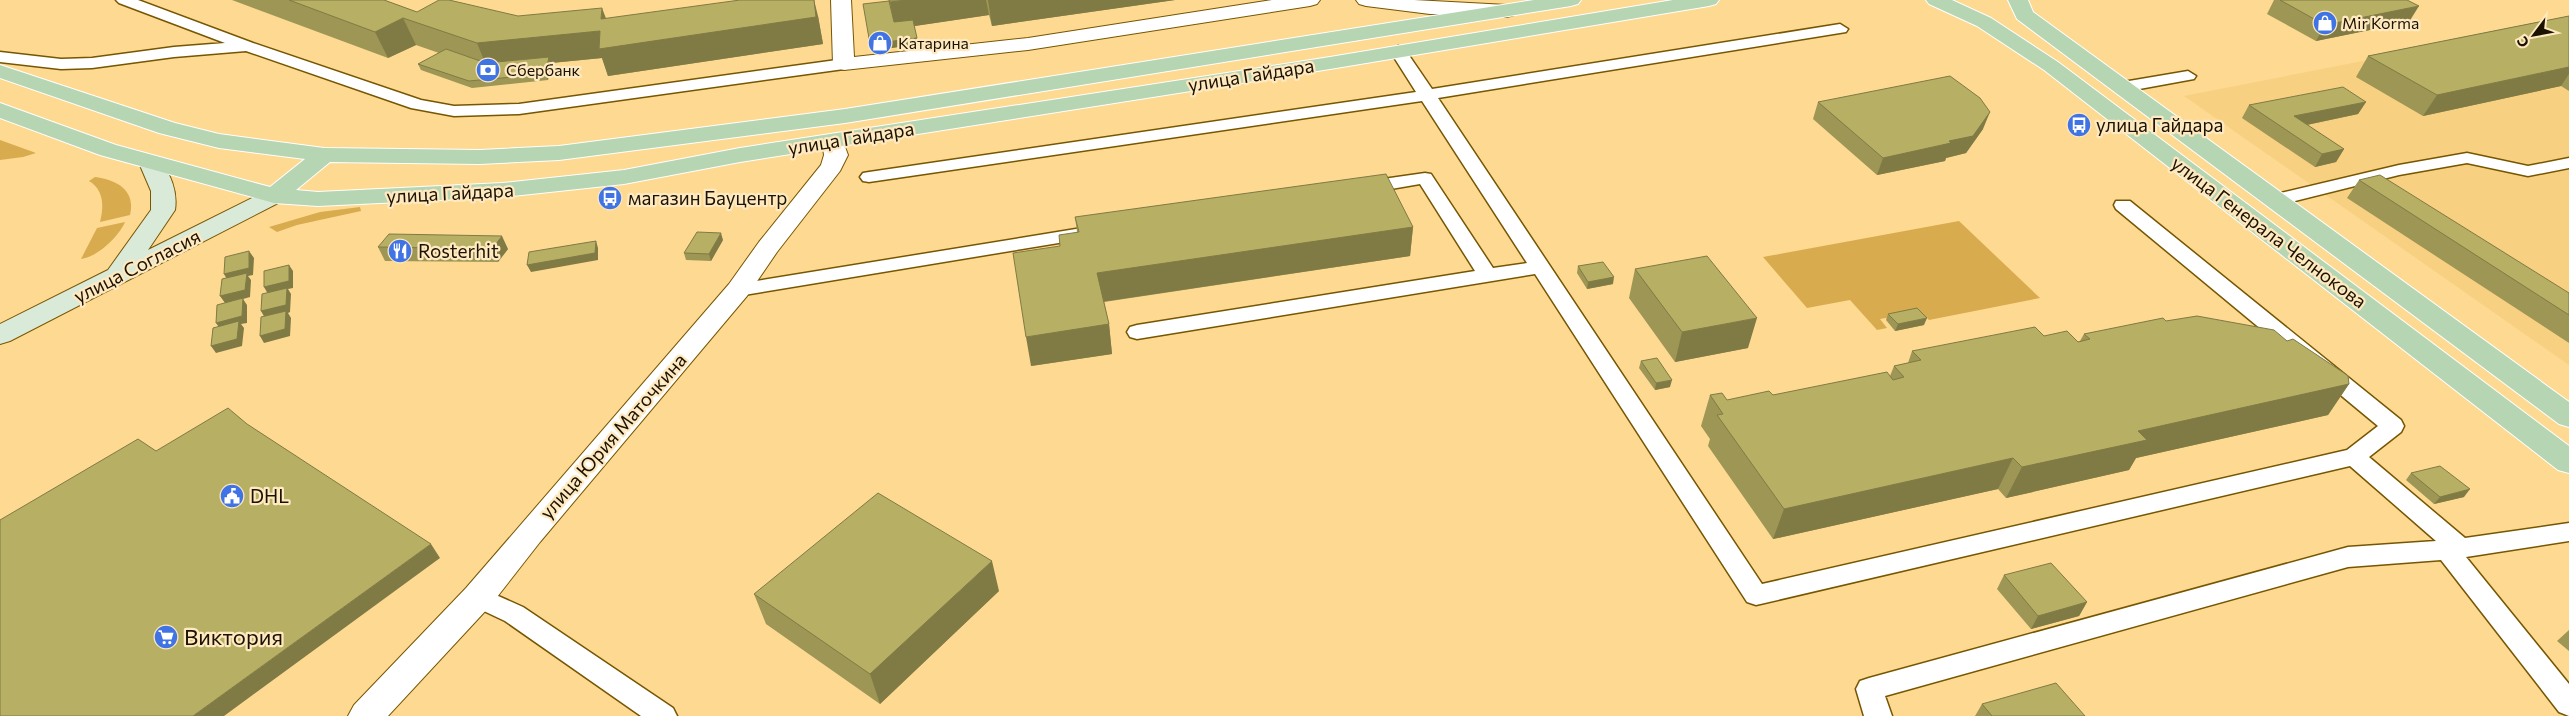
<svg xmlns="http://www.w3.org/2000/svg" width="2569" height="716" font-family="Commissioner,sans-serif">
	<rect width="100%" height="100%" fill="#fed992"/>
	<path fill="#f8d081" d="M 2569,27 L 2569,365 L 2184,96 L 2414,51 Z"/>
	<path fill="#d8ab4e" d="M 0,140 L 36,153 L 23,157 L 0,160 Z
		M 95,177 C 117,180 136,190 130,215 L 100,222 C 104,206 104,190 89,181 Z
		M 360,207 L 361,211 L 297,225 L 277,232 L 269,227 L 320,212 Z
		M 1959,221 L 2040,298 L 1929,320 L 1921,312 L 1880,319 L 1887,328 L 1877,330 L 1850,300 L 1807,308 L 1763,257 Z
		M 125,222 C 119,236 98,257 81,259 L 97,228 Z"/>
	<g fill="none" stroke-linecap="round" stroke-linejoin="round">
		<g stroke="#765600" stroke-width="3">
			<path id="lane" d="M 116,0 L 138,0 L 253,43 L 421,100 L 454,106 L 519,104 L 844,59 L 852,64 L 844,69 L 519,114 L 454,116 L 411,108 L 246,51 L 174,57 L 92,68 L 61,69 L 0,62 L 0,52 L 61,59 L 92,58 L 174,47 L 225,43 L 119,3 Z
				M 1840,24 L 1848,29 L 1846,32 L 1438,98 L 1762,584 L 2347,450 L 2378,426 L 2116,209 L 2114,205 L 2116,201 L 2130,201 L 2401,420 L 2404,426 L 2401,432 L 2369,457 L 2465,538 L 2569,523 L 2569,541 L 2466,557 L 2569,684 L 2569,716 L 2559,712 L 2441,560 L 2348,567 L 1885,696 L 1892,716 L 1864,716 L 1856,689 L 1860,681 L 1869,678 L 2348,547 L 2436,541 L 2350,466 L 1756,605 L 1747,602 L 1535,274 L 1137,339 L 1130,337 L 1127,332 L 1130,327 L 1137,325 L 1475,271 L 1420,184 L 1362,194 L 1355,192 L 1353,188 L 1355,184 L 1362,182 L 1425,173 L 1431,174 L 1493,268 L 1527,263 L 1422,101 L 869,182 L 863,181 L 860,177 L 863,173 L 869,172 L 1416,92 L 1390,51 L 1398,46 L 1404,48 L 1432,89 Z
				M 2188,71 L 2196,76 L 2194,79 L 2123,92 L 2115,87 L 2123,82 Z
				M 2467,153 L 2528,166 L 2569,158 L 2569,168 L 2528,176 L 2467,163 L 2399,175 L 2275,206 L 2268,204 L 2266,200 L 2268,196 L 2399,165 Z
				M 1088,227 L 1095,229 L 1098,233 L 1095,237 L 738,296 L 731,294 L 728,290 L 731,286 L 738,284 Z
				M 478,587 L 523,607 L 673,708 L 677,716 L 641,716 L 505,621 L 469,604 L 465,597 L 469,590 Z"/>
		</g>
		<g stroke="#765600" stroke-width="2">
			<path id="street" d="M 831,0 L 851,0 L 854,57 L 1028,38 L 1272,0 L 1320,0 L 1317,4 L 1310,6 L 1028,50 L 844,70 L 837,68 L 833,64 Z
				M 1356,0 L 1414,0 L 1507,5 L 1514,7 L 1517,11 L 1514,15 L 1507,17 L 1430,14 L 1366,6 L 1359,4 Z
				M 833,134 L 841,136 L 848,155 L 840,171 L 777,252 L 747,296 L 540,542 L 490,606 L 388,716 L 348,716 L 354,705 L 466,588 L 729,284 L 759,242 L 821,165 L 824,155 L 822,141 L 825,136 Z"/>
		</g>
		<g stroke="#765600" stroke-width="2">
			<path id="secondary" d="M 151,156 L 159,158 C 170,174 178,190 175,210 L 148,250 L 266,191 L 274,189 L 282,191 L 286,196 L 282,201 L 10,341 L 0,344 L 0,324 L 108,270 L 151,210 L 151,191 L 139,163 L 143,158 Z"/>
		</g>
		<g stroke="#fff" stroke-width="2">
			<path id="primary" d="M 1534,0 L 1581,0 L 1578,4 L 1571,6 L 845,123 L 559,160 L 480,164 L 330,162 L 296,190 L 318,192 L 503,183 L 624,170 L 740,148 L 1330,57 L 1673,0 L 1719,0 L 1716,4 L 1709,6 L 1330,69 L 740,162 L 624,184 L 503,197 L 318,206 L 274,203 L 100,155 L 0,118 L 0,103 L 116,145 L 270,187 L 305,159 L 219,148 L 159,133 L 0,78 L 0,65 L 175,123 L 219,134 L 324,148 L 480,150 L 559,146 L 845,109 Z
				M 1926,0 L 1952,0 L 1991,18 L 2058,62 L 2569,446 L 2569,473 L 2558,470 L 2044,70 L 1977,26 L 1929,4 Z
				M 2008,0 L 2028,0 L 2033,12 L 2569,402 L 2569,427 L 2559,424 L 2017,19 Z"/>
		</g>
		<use href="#lane" fill="#fff" fill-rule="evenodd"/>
		<use href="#street" fill="#fff" fill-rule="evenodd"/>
		<use href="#secondary" fill="#daead9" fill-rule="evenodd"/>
		<use href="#primary" fill="#b5d5b3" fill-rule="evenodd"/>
	</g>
	<path fill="#9d9655" d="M 232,0 L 384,0 L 417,12 L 518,16 L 606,19 L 818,16 L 823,44 L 608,76 L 602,58 L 551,63 L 548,80 L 472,88 L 421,70 L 418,64 L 439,53 L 416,45 L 388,58 Z
		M 889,0 L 1175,0 L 992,26 L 989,15 L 914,26 L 918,44 L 872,51 L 870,44 Z
		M 2274,0 L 2407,0 L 2409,22 L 2316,41 L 2267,14 Z
		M 2569,16 L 2569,91 L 2561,86 L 2423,116 L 2356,77 L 2368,56 Z
		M 1818,102 L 1983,129 L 1966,153 L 1946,158 L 1945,161 L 1877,175 L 1813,119 Z
		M 2366,102 L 2358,114 L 2307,125 L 2344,149 L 2336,162 L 2315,167 L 2242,118 L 2249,105 Z
		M 2359,180 L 2569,293 L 2569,343 L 2347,198 Z
		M 1075,217 L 1413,227 L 1410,256 L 1104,302 L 1109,324 L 1112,354 L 1031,366 L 1060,246 L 1077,232 Z
		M 723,240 L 711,261 L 686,260 L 684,253 Z
		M 378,247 L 508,249 L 498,262 L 385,261 Z
		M 1578,266 L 1613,284 L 1587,289 L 1577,273 Z
		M 1635,269 L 1748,348 L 1675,362 L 1629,298 Z
		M 1888,314 L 1924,325 L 1895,331 L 1886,320 Z
		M 2166,321 L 2287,341 L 2349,384 L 2328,415 L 2136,458 L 2129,470 L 2006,498 L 1998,489 L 1773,539 L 1708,446 L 1710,439 L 1701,426 L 1710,395 L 1727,400 L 1773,395 L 1890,376 L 1894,366 L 1908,363 L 1912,351 L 2044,336 L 2078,342 L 2080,341 L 2084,334 Z
		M 1641,361 L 1670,387 L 1655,390 L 1639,368 Z
		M 2411,473 L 2464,497 L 2434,504 L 2406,480 Z
		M 2004,575 L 2087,602 L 2079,616 L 2031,629 L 1997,589 Z
		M 999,591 L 880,704 L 766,624 L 754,594 Z
		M 2569,630 L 2569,651 L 2557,641 Z
		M 1982,704 L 2085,716 L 1975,716 Z"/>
	<path fill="#807a45" d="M 814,0 L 818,16 L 823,44 L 608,76 L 602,58 L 551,63 L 548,80 L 545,74 L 488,70 L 477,43 Z
		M 907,0 L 986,0 L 989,15 L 895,29 L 890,2 Z
		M 988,0 L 1175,0 L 992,26 Z
		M 2419,6 L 2409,22 L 2316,41 L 2325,25 Z
		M 602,8 L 612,34 L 601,19 Z
		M 403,18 L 416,45 L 388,58 L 375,32 Z
		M 917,38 L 918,44 L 872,51 L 870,44 Z
		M 2569,67 L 2569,74 L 2561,86 L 2423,116 L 2437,95 Z
		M 2366,102 L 2358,114 L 2287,129 L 2294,116 Z
		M 1990,112 L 1983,129 L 1966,153 L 1946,158 L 1945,161 L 1877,175 L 1883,158 L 1949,141 Z
		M 2344,149 L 2336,162 L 2315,167 L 2322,154 Z
		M 1413,227 L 1410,256 L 1101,302 L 1097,273 Z
		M 721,233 L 723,240 L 711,261 L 709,254 Z
		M 502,236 L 508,249 L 498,262 L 492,249 Z
		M 596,241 L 598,248 L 598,260 L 531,272 L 527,265 Z
		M 249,251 L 254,258 L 253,275 L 248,276 L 251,280 L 250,297 L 243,299 L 247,305 L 247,323 L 241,324 L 244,328 L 242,346 L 216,353 L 211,346 L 221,330 L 216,323 L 225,303 L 220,296 L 228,281 L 224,274 Z
		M 289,265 L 293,271 L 293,288 L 288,289 L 291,294 L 290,312 L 288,313 L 291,318 L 290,336 L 264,343 L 260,336 L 265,318 L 261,311 L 268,294 L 264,287 Z
		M 1614,277 L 1613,284 L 1587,289 L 1588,282 Z
		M 1757,318 L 1748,348 L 1675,362 L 1682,332 Z
		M 1927,318 L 1924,325 L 1895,331 L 1898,324 Z
		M 1109,324 L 1112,354 L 1031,366 L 1026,337 Z
		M 1672,380 L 1670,387 L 1655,390 L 1656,383 Z
		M 2349,384 L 2328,415 L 2136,458 L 2129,470 L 2006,498 L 2022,467 L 2138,431 Z
		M 2013,458 L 1998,489 L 1773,539 L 1784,509 Z
		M 2470,489 L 2464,497 L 2434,504 L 2440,497 Z
		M 431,544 L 440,558 L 224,716 L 193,716 Z
		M 992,561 L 999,591 L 880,704 L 870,674 Z
		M 2087,602 L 2079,616 L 2031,629 L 2038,616 Z"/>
	<path fill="#b7af63" stroke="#807a45" d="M 289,0 L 384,0 L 417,12 L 439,0 L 449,0 L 518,16 L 602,8 L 601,19 L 740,0 L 814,0 L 816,17 L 599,49 L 600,31 L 477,43 L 403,18 L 375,32 Z
		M 889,0 L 907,0 L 890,2 Z
		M 2280,0 L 2407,0 L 2419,6 L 2325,25 Z
		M 889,1 L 894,22 L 913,20 L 917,38 L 870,44 L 863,4 Z
		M 2569,16 L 2569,67 L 2437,95 L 2368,56 Z
		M 446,49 L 486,63 L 549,57 L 545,74 L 469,81 L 418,64 Z
		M 1950,76 L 1980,98 L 1990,112 L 1973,136 L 1949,141 L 1951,143 L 1883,158 L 1818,102 Z
		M 2343,87 L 2366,102 L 2294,116 L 2344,149 L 2322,154 L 2249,105 Z
		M 1386,174 L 1413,227 L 1097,273 L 1109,324 L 1026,337 L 1013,253 L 1060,246 L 1059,235 L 1079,232 L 1075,217 Z
		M 2380,175 L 2569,293 L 2569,315 L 2359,180 Z
		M 697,232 L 721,233 L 709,254 L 684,253 Z
		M 389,234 L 502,236 L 492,249 L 378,247 Z
		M 596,241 L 595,253 L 527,265 L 529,252 Z
		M 249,251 L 249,268 L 224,274 L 225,257 Z
		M 1707,256 L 1757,318 L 1682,332 L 1635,269 Z
		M 1603,262 L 1614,277 L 1588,282 L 1578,266 Z
		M 289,265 L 289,281 L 264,287 L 264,271 Z
		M 247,273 L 245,290 L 220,296 L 222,279 Z
		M 287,288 L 286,305 L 261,311 L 262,294 Z
		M 243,298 L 242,316 L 216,323 L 217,305 Z
		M 1917,308 L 1927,318 L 1898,324 L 1888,314 Z
		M 286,311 L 285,329 L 260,336 L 261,317 Z
		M 2197,316 L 2274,330 L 2287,341 L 2293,339 L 2344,373 L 2348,376 L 2349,384 L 2138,431 L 2147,440 L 2022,467 L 2013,458 L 1784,509 L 1717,415 L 1723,414 L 1710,395 L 1722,393 L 1727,400 L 1769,391 L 1773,395 L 1887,372 L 1893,380 L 1904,377 L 1894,366 L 1921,360 L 1912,351 L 2035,327 L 2044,336 L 2067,331 L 2078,342 L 2090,339 L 2084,334 L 2163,318 L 2166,321 Z
		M 239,321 L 237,339 L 211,346 L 213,328 Z
		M 1657,358 L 1672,380 L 1656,383 L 1641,361 Z
		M 228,408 L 247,424 L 431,544 L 193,716 L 0,716 L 0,520 L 138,439 L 156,451 Z
		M 2440,466 L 2470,489 L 2440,497 L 2411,473 Z
		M 878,493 L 992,561 L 870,674 L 754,594 Z
		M 2051,563 L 2087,602 L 2038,616 L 2004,575 Z
		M 2056,683 L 2085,716 L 1992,716 L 1982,704 Z"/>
	<defs>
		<g id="shop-disc" transform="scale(1.25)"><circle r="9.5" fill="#4074e4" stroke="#ffe9c0"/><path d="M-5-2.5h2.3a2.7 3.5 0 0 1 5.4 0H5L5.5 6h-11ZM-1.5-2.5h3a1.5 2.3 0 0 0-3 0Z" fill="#fff"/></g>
		<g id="bank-disc" transform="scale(1.25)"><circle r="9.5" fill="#4074e4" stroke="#ffe9c0"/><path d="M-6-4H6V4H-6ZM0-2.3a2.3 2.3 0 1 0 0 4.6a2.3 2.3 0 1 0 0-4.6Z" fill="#fff"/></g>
		<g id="bus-disc" transform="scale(1.25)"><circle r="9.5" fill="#4074e4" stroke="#ffe9c0"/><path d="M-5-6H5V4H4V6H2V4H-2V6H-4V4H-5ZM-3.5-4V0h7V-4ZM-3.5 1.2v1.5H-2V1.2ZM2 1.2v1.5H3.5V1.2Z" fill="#fff"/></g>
		<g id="restaurant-disc" transform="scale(1.25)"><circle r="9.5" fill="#4074e4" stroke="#ffe9c0"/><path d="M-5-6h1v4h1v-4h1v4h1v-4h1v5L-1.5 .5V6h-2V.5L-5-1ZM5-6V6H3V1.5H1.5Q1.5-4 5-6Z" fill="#fff"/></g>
		<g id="civic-disc" transform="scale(1.25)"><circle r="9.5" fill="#4074e4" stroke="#ffe9c0"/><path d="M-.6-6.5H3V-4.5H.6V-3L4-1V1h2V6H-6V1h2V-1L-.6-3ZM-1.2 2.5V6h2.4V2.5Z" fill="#fff"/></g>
		<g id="supermarket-disc" transform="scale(1.25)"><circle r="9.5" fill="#4074e4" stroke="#ffe9c0"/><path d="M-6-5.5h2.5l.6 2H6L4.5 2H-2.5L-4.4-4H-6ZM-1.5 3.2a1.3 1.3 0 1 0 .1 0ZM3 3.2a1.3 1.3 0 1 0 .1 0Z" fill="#fff"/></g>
	</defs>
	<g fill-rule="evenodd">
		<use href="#shop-disc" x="2325" y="23"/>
		<use href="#shop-disc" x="880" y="43"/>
		<use href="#bank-disc" x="488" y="70"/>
		<use href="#bus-disc" x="2079" y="125"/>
		<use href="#bus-disc" x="610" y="198"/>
		<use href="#restaurant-disc" x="400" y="251"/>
		<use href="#civic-disc" x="232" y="496"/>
		<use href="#supermarket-disc" x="166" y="637"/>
	</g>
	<g text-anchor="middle" stroke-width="4.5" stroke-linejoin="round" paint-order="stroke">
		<g font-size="16" fill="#1c1200" stroke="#ffe9c0" text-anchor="start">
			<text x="2342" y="29">Mir Korma</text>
			<text x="898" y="49">Катарина</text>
			<text x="506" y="76">Сбербанк</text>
		</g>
		<g font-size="19" fill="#1c1200" stroke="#ffe9c0">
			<text transform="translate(1251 75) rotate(-9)" y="7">улица Гайдара</text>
			<text transform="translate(851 138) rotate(-9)" y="7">улица Гайдара</text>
			<text transform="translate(450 193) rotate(-3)" y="7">улица Гайдара</text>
			<text transform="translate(2269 232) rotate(37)" y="7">улица Генерала Челнокова</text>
			<text transform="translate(137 266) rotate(-27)" y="7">улица Согласия</text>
			<text transform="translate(613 436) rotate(-49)" y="7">улица Юрия Маточкина</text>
		</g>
		<g font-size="19" fill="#1c1200" stroke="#ffe9c0" text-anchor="start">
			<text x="2096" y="132">улица Гайдара</text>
			<text x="628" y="205">магазин Бауцентр</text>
			<text x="418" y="258">Rosterhit</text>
			<text x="250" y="503">DHL</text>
		</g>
		<g font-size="22" fill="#1c1200" stroke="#ffe9c0" text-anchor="start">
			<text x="184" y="645">Виктория</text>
		</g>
	</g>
	<g transform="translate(2534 35) rotate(238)" stroke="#ffe9c0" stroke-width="4" paint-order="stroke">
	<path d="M0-4L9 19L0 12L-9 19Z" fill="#1c1200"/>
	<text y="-8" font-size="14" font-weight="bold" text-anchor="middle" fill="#1c1200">С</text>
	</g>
</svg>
